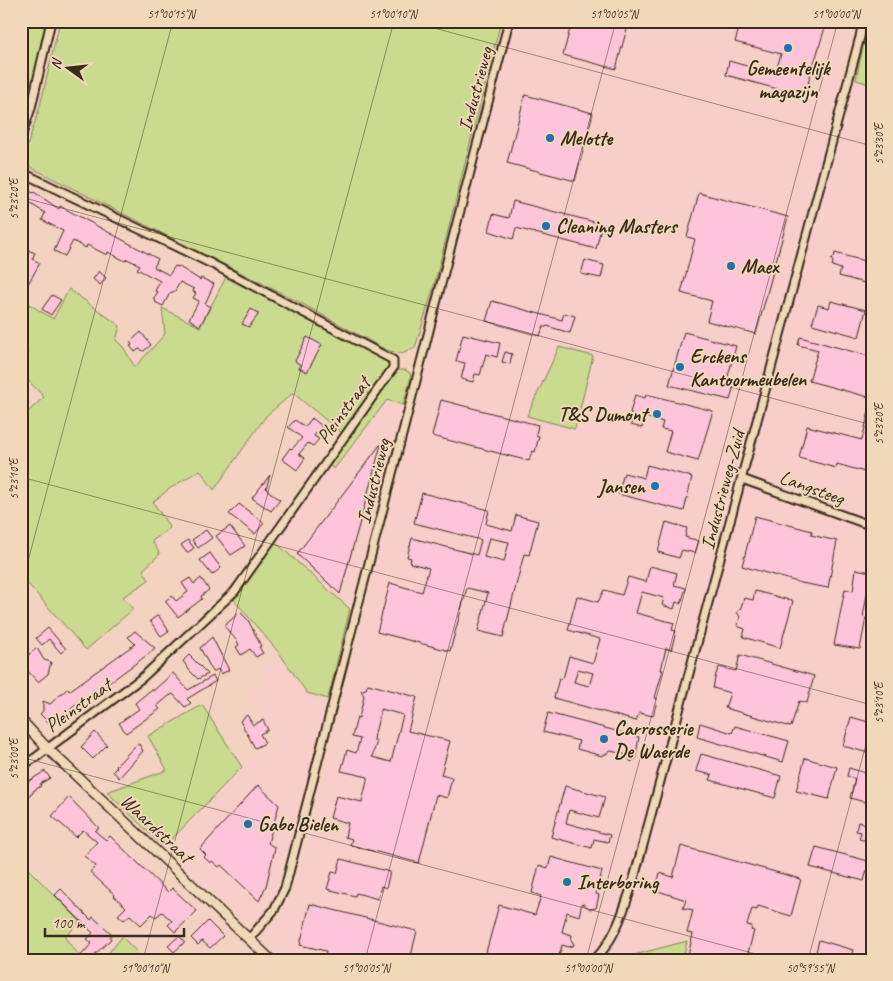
<svg xmlns="http://www.w3.org/2000/svg" width="893" height="981" font-family="Caveat,sans-serif">
	<rect width="100%" height="100%" fill="#f4d2c2"/>
	<filter id="ink" filterUnits="userSpaceOnUse"><feTurbulence type="fractalNoise" baseFrequency=".02" numOctaves="2"/><feDisplacementMap in="SourceGraphic" scale="10" xChannelSelector="R" yChannelSelector="G"/><feConvolveMatrix kernelMatrix="1 2 1 2 8 2 1 2 1" color-interpolation-filters="sRGB"/></filter>
	<g filter="url(#ink)">
		<path fill="#f7cec9" d="M 514,21 L 855,21 L 839,73 L 872,85 L 872,960 L 683,960 L 687,942 L 615,960 L 289,960 L 265,937 L 283,909 L 302,859 Z
			M 388,400 L 403,405 L 350,609 L 275,542 L 329,465 L 334,469 Z
			M 280,654 L 307,693 L 328,699 L 273,900 L 266,914 L 252,929 L 164,847 L 242,767 L 240,763 L 276,744 L 247,692 L 267,682 L 262,671 Z"/>
		<path fill="#cada8e" stroke="#828256" d="M 21,21 L 46,21 L 32,86 L 21,123 Z
			M 60,21 L 501,21 L 434,286 L 415,348 L 402,354 L 386,350 L 299,302 L 32,168 L 23,159 L 40,106 Z
			M 868,21 L 872,21 L 872,85 L 856,80 Z
			M 226,277 L 387,362 L 389,366 L 343,434 L 293,393 L 266,416 L 214,490 L 200,470 L 169,489 L 153,502 L 170,528 L 152,541 L 160,554 L 143,570 L 149,580 L 123,597 L 133,609 L 86,650 L 21,576 L 21,418 L 44,397 L 21,373 L 21,361 L 28,353 L 21,348 L 21,318 L 29,304 L 53,319 L 69,289 L 120,326 L 116,340 L 123,347 L 135,367 L 165,334 L 162,308 L 200,327 Z
			M 559,347 L 593,356 L 575,429 L 527,416 Z
			M 399,370 L 405,370 L 410,373 L 411,378 L 403,405 L 387,400 L 334,469 L 329,465 L 395,373 Z
			M 275,542 L 350,609 L 328,699 L 307,693 L 280,654 L 234,600 Z
			M 202,705 L 242,767 L 164,847 L 107,792 L 167,770 L 148,736 Z
			M 27,868 L 80,921 L 65,938 L 79,955 L 75,960 L 21,960 L 21,873 Z
			M 122,937 L 145,960 L 109,960 L 106,956 Z
			M 687,941 L 683,960 L 615,960 Z"/>
		<path fill="#fdc4da" stroke="#3b2a1e" fill-rule="evenodd" d="M 572,21 L 629,21 L 616,69 L 563,55 Z
			M 741,21 L 827,21 L 808,83 L 810,83 L 807,97 L 726,75 L 729,61 L 775,74 L 781,54 L 735,42 Z
			M 525,95 L 593,113 L 575,181 L 507,163 Z
			M 28,190 L 33,193 L 34,192 L 59,209 L 60,206 L 158,259 L 154,267 L 169,275 L 175,266 L 178,267 L 178,266 L 200,280 L 201,278 L 214,284 L 205,304 L 210,307 L 200,326 L 189,319 L 199,301 L 193,298 L 196,293 L 193,292 L 194,289 L 180,282 L 175,291 L 170,293 L 163,306 L 155,302 L 156,301 L 153,299 L 158,292 L 155,291 L 160,281 L 137,269 L 140,265 L 127,259 L 125,261 L 108,252 L 107,255 L 87,245 L 86,248 L 73,241 L 65,256 L 54,251 L 63,231 L 42,220 L 45,213 L 23,199 Z
			M 699,193 L 788,217 L 756,334 L 707,321 L 712,301 L 681,293 L 695,239 L 687,237 Z
			M 513,201 L 602,224 L 596,249 L 516,228 L 513,239 L 489,231 L 493,214 L 509,218 Z
			M 21,247 L 35,253 L 32,259 L 40,263 L 28,284 L 21,281 Z
			M 835,253 L 872,263 L 872,285 L 839,276 L 841,269 L 832,266 L 833,262 L 831,259 L 834,257 Z
			M 585,260 L 604,265 L 601,278 L 581,274 Z
			M 99,271 L 106,278 L 100,285 L 93,279 Z
			M 52,295 L 61,300 L 51,315 L 42,309 Z
			M 492,301 L 562,320 L 564,313 L 575,316 L 570,333 L 547,326 L 546,327 L 543,327 L 540,336 L 486,321 Z
			M 831,301 L 866,310 L 859,337 L 812,324 L 818,305 L 829,308 Z
			M 251,309 L 258,313 L 258,315 L 249,327 L 242,324 Z
			M 141,332 L 151,345 L 144,351 L 139,349 L 135,352 L 130,346 L 132,345 L 130,342 Z
			M 684,332 L 736,346 L 727,380 L 735,382 L 730,400 L 669,385 Z
			M 463,334 L 500,343 L 497,357 L 486,354 L 480,375 L 475,374 L 473,382 L 461,379 L 465,363 L 456,361 Z
			M 307,337 L 322,345 L 307,372 L 299,368 L 301,365 L 295,361 Z
			M 800,337 L 872,357 L 872,398 L 809,381 L 818,350 L 798,345 Z
			M 505,352 L 512,354 L 510,364 L 502,362 Z
			M 646,394 L 713,411 L 698,461 L 665,452 L 671,431 L 661,429 L 663,422 L 645,417 L 642,428 L 631,425 L 634,414 L 630,413 L 635,395 L 645,398 Z
			M 441,400 L 538,425 L 536,435 L 539,436 L 535,452 L 532,451 L 529,461 L 432,436 Z
			M 869,411 L 872,412 L 872,474 L 837,464 L 836,468 L 799,458 L 807,426 L 862,440 Z
			M 312,418 L 322,426 L 314,436 L 319,439 L 313,446 L 308,443 L 299,454 L 305,458 L 297,470 L 282,459 L 290,448 L 292,449 L 302,438 L 288,427 L 295,420 L 305,427 Z
			M 380,445 L 381,445 L 340,594 L 297,554 Z
			M 647,465 L 692,477 L 684,511 L 618,494 L 624,473 L 644,478 Z
			M 270,475 L 266,489 L 280,500 L 271,511 L 252,498 Z
			M 422,493 L 489,510 L 486,524 L 512,531 L 516,515 L 538,521 L 529,555 L 524,554 L 503,637 L 478,631 L 488,593 L 467,588 L 450,651 L 377,632 L 390,583 L 422,592 L 429,568 L 410,563 L 411,558 L 407,557 L 412,538 L 477,555 L 481,540 L 414,523 ZM 489,538 L 509,542 L 504,562 L 484,557 Z
			M 239,504 L 264,523 L 255,534 L 229,514 Z
			M 755,516 L 812,531 L 811,535 L 837,541 L 828,588 L 801,583 L 742,566 Z
			M 666,522 L 687,528 L 685,537 L 699,541 L 695,553 L 682,550 L 679,558 L 658,552 Z
			M 230,526 L 245,546 L 231,555 L 216,536 Z
			M 206,530 L 212,538 L 198,548 L 192,540 Z
			M 188,540 L 194,548 L 187,553 L 181,545 Z
			M 210,553 L 221,568 L 212,575 L 200,560 Z
			M 650,566 L 677,573 L 674,585 L 686,588 L 681,604 L 676,602 L 674,609 L 662,605 L 664,598 L 642,592 L 636,613 L 674,623 L 672,630 L 676,631 L 671,650 L 666,648 L 661,670 L 663,670 L 655,698 L 657,698 L 656,704 L 653,716 L 639,713 L 636,721 L 554,698 L 559,678 L 563,679 L 569,656 L 593,663 L 600,639 L 568,630 L 577,596 L 598,602 L 604,590 L 622,595 L 628,577 L 646,582 ZM 578,669 L 593,673 L 589,686 L 574,682 Z
			M 856,569 L 871,572 L 863,617 L 866,618 L 860,649 L 834,645 L 845,589 L 853,591 Z
			M 190,578 L 194,584 L 201,578 L 209,590 L 201,596 L 202,599 L 178,617 L 165,601 L 172,596 L 176,601 L 188,592 L 182,583 Z
			M 755,591 L 793,601 L 780,648 L 743,637 L 745,629 L 737,626 L 740,617 L 737,612 L 740,610 L 744,598 L 753,600 Z
			M 240,612 L 248,620 L 261,646 L 259,647 L 263,653 L 256,657 L 250,649 L 241,655 L 236,647 L 239,645 L 237,641 L 224,626 Z
			M 158,615 L 169,631 L 161,636 L 150,621 Z
			M 48,628 L 66,649 L 61,653 L 49,639 L 42,645 L 36,638 Z
			M 135,631 L 155,648 L 147,655 L 83,702 L 81,700 L 52,726 L 40,714 L 43,711 L 43,701 L 50,704 L 68,688 L 69,691 L 135,644 L 128,637 Z
			M 212,637 L 229,670 L 221,674 L 218,669 L 213,672 L 200,648 Z
			M 37,648 L 44,660 L 51,662 L 48,674 L 38,682 L 21,664 L 21,661 Z
			M 189,655 L 208,674 L 198,679 L 190,671 L 183,661 Z
			M 740,655 L 814,676 L 807,703 L 799,701 L 791,727 L 725,708 L 730,693 L 713,688 L 716,674 L 719,667 L 736,671 Z
			M 173,673 L 188,690 L 213,676 L 216,681 L 187,699 L 191,703 L 185,707 L 173,694 L 169,696 L 157,706 L 160,709 L 126,733 L 119,723 L 139,709 L 135,703 L 152,689 L 153,691 Z
			M 368,684 L 417,697 L 408,731 L 450,741 L 441,775 L 452,778 L 447,798 L 436,795 L 419,863 L 350,845 L 352,839 L 345,837 L 348,823 L 330,818 L 336,796 L 362,802 L 368,777 L 341,771 L 347,750 L 356,753 L 360,739 L 352,737 L 357,717 L 359,718 L 364,696 L 361,690 L 366,689 ZM 381,709 L 403,715 L 391,762 L 372,757 L 377,741 L 374,741 L 375,733 Z
			M 548,713 L 639,737 L 636,754 L 637,758 L 631,762 L 627,755 L 611,751 L 602,756 L 577,749 L 579,741 L 543,732 Z
			M 247,715 L 253,725 L 263,720 L 268,730 L 260,734 L 265,743 L 255,748 L 240,721 Z
			M 851,717 L 872,723 L 872,754 L 843,746 Z
			M 700,723 L 732,733 L 735,726 L 789,741 L 783,762 L 697,737 Z
			M 95,732 L 107,745 L 93,759 L 81,747 Z
			M 139,744 L 143,751 L 119,778 L 113,771 L 117,767 L 116,766 L 134,747 Z
			M 701,754 L 781,776 L 775,798 L 710,780 L 712,775 L 696,771 Z
			M 805,758 L 837,767 L 829,799 L 796,791 Z
			M 849,768 L 872,775 L 872,804 L 850,798 L 855,779 L 847,776 Z
			M 45,771 L 50,778 L 40,784 L 41,786 L 33,791 L 33,793 L 21,801 L 21,786 Z
			M 258,785 L 279,805 L 268,843 L 275,848 L 266,886 L 259,901 L 221,865 L 219,867 L 212,861 L 210,863 L 204,857 L 206,855 L 200,849 Z
			M 565,786 L 605,797 L 599,818 L 569,810 L 566,823 L 610,835 L 608,842 L 594,839 L 592,848 L 551,837 Z
			M 69,797 L 99,828 L 95,831 L 106,840 L 110,836 L 168,892 L 172,888 L 197,911 L 175,932 L 168,925 L 172,921 L 162,912 L 156,917 L 152,914 L 141,925 L 130,915 L 124,920 L 118,915 L 126,907 L 114,896 L 115,895 L 90,872 L 96,866 L 84,856 L 97,842 L 83,830 L 76,837 L 52,816 Z
			M 858,822 L 872,826 L 872,842 L 859,839 L 861,832 L 856,831 Z
			M 681,846 L 801,879 L 791,916 L 758,906 L 757,910 L 752,909 L 747,925 L 752,926 L 751,930 L 754,931 L 746,960 L 687,960 L 693,934 L 687,933 L 693,910 L 683,908 L 686,900 L 655,890 L 660,873 L 673,877 Z
			M 816,847 L 872,862 L 872,871 L 867,870 L 864,881 L 810,867 Z
			M 551,857 L 602,871 L 596,894 L 599,895 L 596,908 L 590,909 L 582,903 L 579,916 L 567,912 L 562,932 L 572,935 L 571,939 L 574,945 L 569,947 L 562,945 L 558,960 L 501,960 L 485,956 L 499,905 L 535,915 L 541,896 L 532,893 L 539,865 L 548,868 Z
			M 341,859 L 390,872 L 386,888 L 381,886 L 378,899 L 356,893 L 355,896 L 327,889 L 332,872 L 337,873 Z
			M 61,889 L 91,920 L 93,917 L 112,934 L 110,937 L 111,939 L 89,960 L 77,960 L 92,943 L 87,939 L 93,933 L 55,895 Z
			M 310,904 L 417,931 L 410,960 L 324,960 L 326,951 L 300,945 Z
			M 208,921 L 223,936 L 210,948 L 202,941 L 198,945 L 191,938 Z
			M 179,936 L 185,942 L 174,952 L 168,946 Z
			M 819,940 L 853,950 L 850,960 L 814,960 Z"/>
		<g fill="none" stroke-linecap="round" stroke-linejoin="round">
			<g stroke="#3b2a1e" stroke-width="11">
				<path id="minor" d="M 21,137 L 31,108 L 51,21
					M 21,172 L 212,264 L 393,360 L 393,368 L 235,591 L 143,677 L 35,758 L 21,766
					M 742,479 L 872,526
					M 249,939 L 274,910 L 285,888 L 509,21
					M 594,960 C 616,939 624,909 633,882 L 860,37 L 863,21"/>
			</g>
			<g stroke="#3b2a1e" stroke-width="12">
				<path id="tertiary" d="M 21,720 L 47,748 L 271,960"/>
			</g>
			<use href="#minor" stroke="#f0d8b8" stroke-width="7"/>
			<use href="#tertiary" stroke="#f0d8b8" stroke-width="9"/>
		</g>
	</g>
	<path fill="none" stroke="#3b2a1e" stroke-width="1" stroke-opacity="0.45" d="M 408,21 L 872,146M 21,197 L 872,425M 21,477 L 872,705M 21,587 L 173,21M 21,757 L 778,960M 143,960 L 394,21M 365,960 L 616,21M 586,960 L 838,21M 808,960 L 872,722"/>
	<g fill="#1f6fb2" stroke="#f0d8b8" stroke-width="2">
		<circle cx="788" cy="48" r="5"/>
		<circle cx="550" cy="138" r="5"/>
		<circle cx="546" cy="226" r="5"/>
		<circle cx="731" cy="266" r="5"/>
		<circle cx="680" cy="367" r="5"/>
		<circle cx="657" cy="414" r="5"/>
		<circle cx="655" cy="486" r="5"/>
		<circle cx="604" cy="739" r="5"/>
		<circle cx="248" cy="824" r="5"/>
		<circle cx="567" cy="882" r="5"/>
	</g>
	<g text-anchor="middle" stroke-width="4" stroke-linejoin="round" paint-order="stroke">
		<g font-size="20" font-weight="bold" fill="#3b2a1e" stroke="#f0d8b8" text-anchor="start">
			<text x="788" y="75" text-anchor="middle">Gemeentelijk<tspan x="788" dy="23">magazijn</tspan></text>
			<text x="560" y="145">Melotte</text>
			<text x="556" y="233">Cleaning Masters</text>
			<text x="741" y="273">Maex</text>
			<text x="690" y="363">Erckens<tspan x="690" dy="23">Kantoormeubelen</tspan></text>
			<text x="647" y="421" text-anchor="end">T&amp;S Dumont</text>
			<text x="645" y="493" text-anchor="end">Jansen</text>
			<text x="614" y="735">Carrosserie<tspan x="614" dy="23">De Waerde</tspan></text>
			<text x="258" y="831">Gabo Bielen</text>
			<text x="577" y="889">Interboring</text>
		</g>
		<g font-size="20" fill="#3b2a1e" stroke="#f0d8b8">
			<text transform="translate(475 89) rotate(-75)" y="7">Industrieweg</text>
			<text transform="translate(343 410) rotate(-54)" y="7">Pleinstraat</text>
			<text transform="translate(373 481) rotate(-76)" y="7">Industrieweg</text>
			<text transform="translate(812 487) rotate(20)" y="7">Langsteeg</text>
			<text transform="translate(722 490) rotate(-75)" y="7">Industrieweg-Zuid</text>
			<text transform="translate(78 705) rotate(-36)" y="7">Pleinstraat</text>
			<text transform="translate(157 828) rotate(43)" y="7">Waardstraat</text>
		</g>
	</g>
	<rect width="893" height="981" fill="none" stroke="#f0d8b8" stroke-width="55"/>
	<g transform="translate(68 68) rotate(285)" stroke="#f0d8b8" stroke-width="4" paint-order="stroke">
	<path d="M0-4L9 19L0 12L-9 19Z" fill="#3b2a1e"/>
	<text y="-8" font-size="14" font-weight="bold" text-anchor="middle" fill="#3b2a1e">N</text>
	</g>
	<path d="M45 928v8h139v-8" fill="none" stroke="#3b2a1e" stroke-width="2.5"/>
	<text x="52" y="928" font-size="15" fill="#3b2a1e" stroke="#f0d8b8" stroke-width="4" paint-order="stroke">100 m</text>
	<rect x="28" y="28" width="838" height="926" fill="none" stroke="#3b2a1e" stroke-width="2"/>
	<g font-size="12" text-anchor="middle" fill="#3b2a1e">
		<text x="171" y="18">51°00'15"N</text>
		<text x="393" y="18">51°00'10"N</text>
		<text x="614" y="18">51°00'05"N</text>
		<text x="836" y="18">51°00'00"N</text>
		<text transform="translate(879 144) rotate(-90)" y="4">5°23'30"E</text>
		<text transform="translate(14 199) rotate(-90)" y="4">5°23'20"E</text>
		<text transform="translate(879 424) rotate(-90)" y="4">5°23'20"E</text>
		<text transform="translate(14 479) rotate(-90)" y="4">5°23'10"E</text>
		<text transform="translate(879 703) rotate(-90)" y="4">5°23'10"E</text>
		<text transform="translate(14 759) rotate(-90)" y="4">5°23'00"E</text>
		<text x="145" y="972">51°00'10"N</text>
		<text x="366" y="972">51°00'05"N</text>
		<text x="588" y="972">51°00'00"N</text>
		<text x="810" y="972">50°59'55"N</text>
	</g>
</svg>
